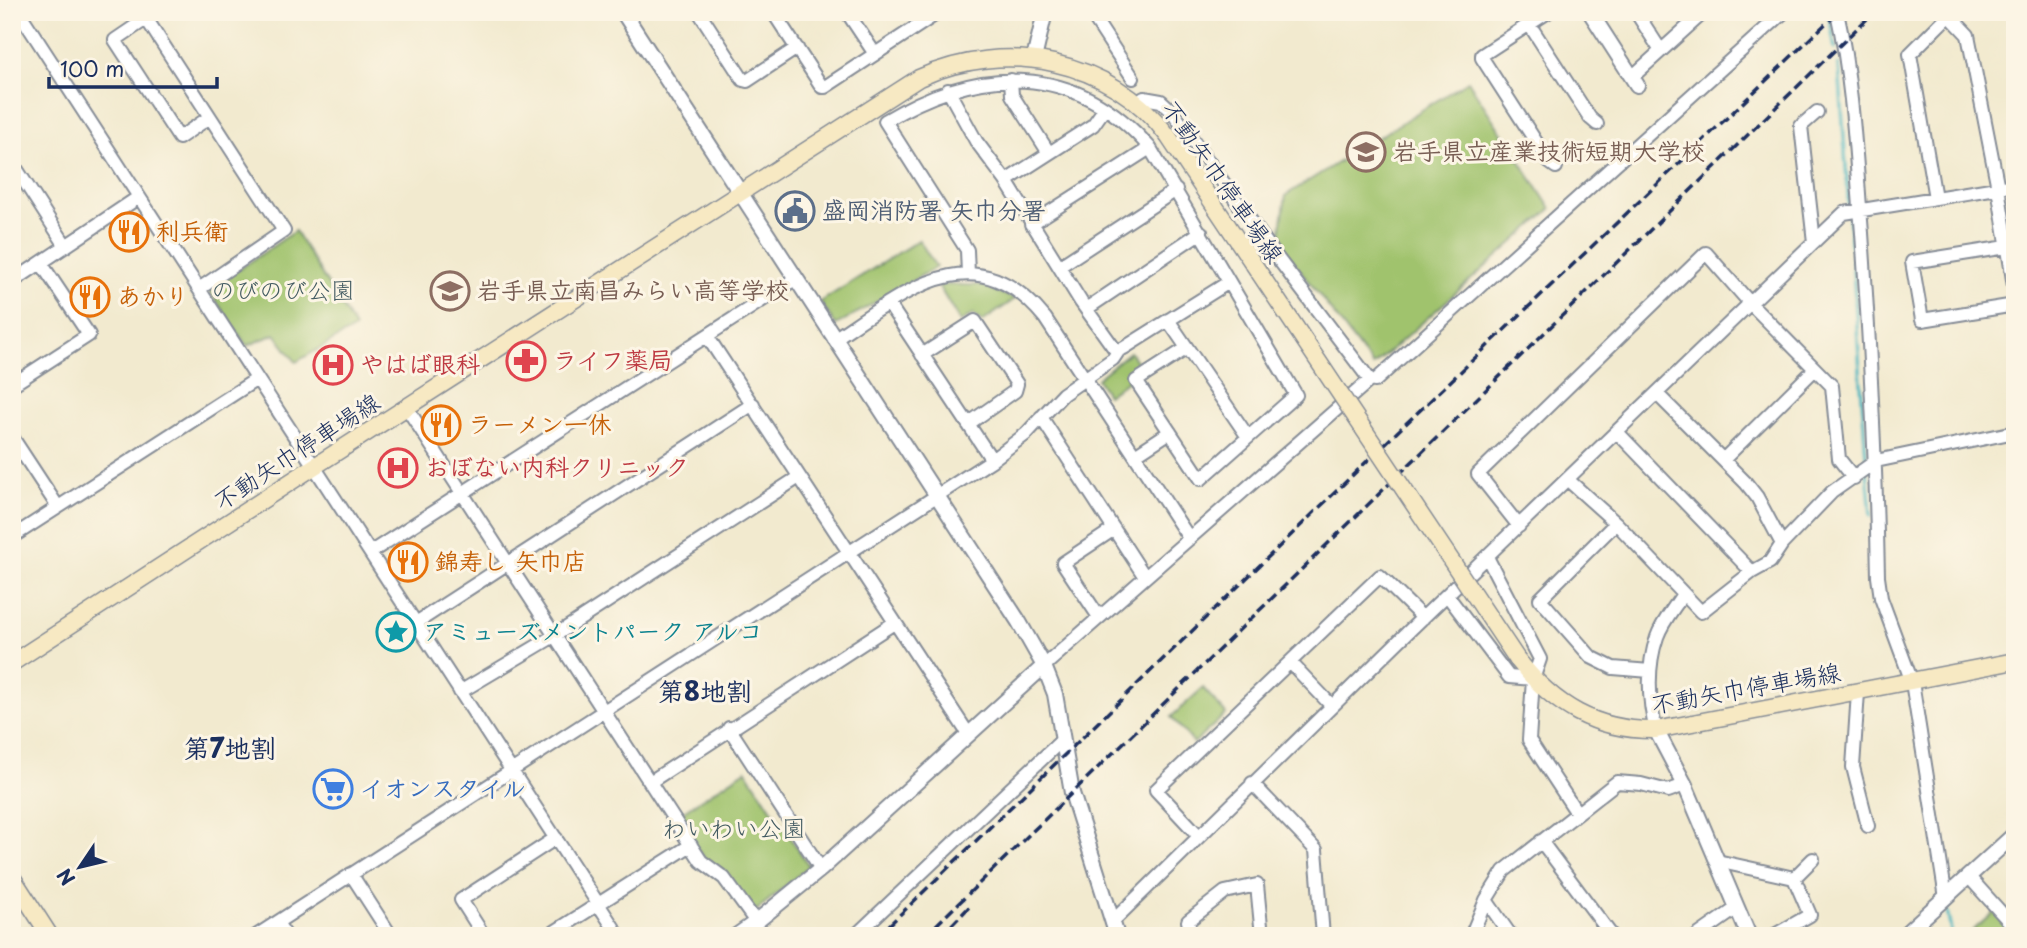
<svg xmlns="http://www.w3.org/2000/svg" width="2027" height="948" font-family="'Playpen Sans','Klee One',sans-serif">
	<rect width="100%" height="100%" fill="#fcf5e5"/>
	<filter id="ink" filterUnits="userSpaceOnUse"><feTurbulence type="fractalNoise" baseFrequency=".0143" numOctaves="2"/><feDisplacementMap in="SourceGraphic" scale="14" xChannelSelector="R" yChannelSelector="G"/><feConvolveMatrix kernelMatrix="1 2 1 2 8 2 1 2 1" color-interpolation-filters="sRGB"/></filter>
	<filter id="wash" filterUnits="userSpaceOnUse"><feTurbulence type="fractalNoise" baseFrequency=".00686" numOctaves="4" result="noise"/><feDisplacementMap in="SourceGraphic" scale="28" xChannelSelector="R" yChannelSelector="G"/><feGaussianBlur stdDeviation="1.57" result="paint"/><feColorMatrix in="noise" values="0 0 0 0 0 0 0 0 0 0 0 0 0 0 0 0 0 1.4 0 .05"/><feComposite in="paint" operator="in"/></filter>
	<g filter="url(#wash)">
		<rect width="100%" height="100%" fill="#f2eacf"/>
		<path fill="#a0c36d" stroke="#5e7966" stroke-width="2" d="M 1468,81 L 1551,209 L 1373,366 L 1279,242 L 1286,195 Z
			M 295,231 L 355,328 L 296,362 L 275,334 L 247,346 L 209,290 Z
			M 919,240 L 936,267 L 836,325 L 820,302 Z
			M 938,285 L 981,285 L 1015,299 L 982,322 L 973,314 L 960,322 Z
			M 1130,352 L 1142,370 L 1107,395 L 1097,379 Z
			M 1203,688 L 1226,714 L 1194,743 L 1171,717 Z
			M 746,770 L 809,866 L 756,911 L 715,866 L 705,859 L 673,818 Z
			M 1994,912 L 2014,936 L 1967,936 Z"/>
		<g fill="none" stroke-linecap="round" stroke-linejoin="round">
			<path stroke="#46b5bf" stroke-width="3.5" d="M 1829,12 L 1835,49
				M 1839,65 L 1866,457
				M 1867,471 L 1871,515
				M 1947,911 L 1952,936"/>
		</g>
	</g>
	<g filter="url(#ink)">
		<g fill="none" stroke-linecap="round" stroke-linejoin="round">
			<g stroke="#868c96" stroke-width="16">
				<path id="minor" d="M 19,12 L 619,936
					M 142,12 L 284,231 L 199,289
					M 699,12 L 743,80 L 747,81 L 797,48
					M 773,12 L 822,87 L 825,87 L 939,12
					M 847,12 L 875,54
					M 1090,12 L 1133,78
					M 1548,12 L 1482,55 L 1482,58 L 1549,162 L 1556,167
					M 1636,12 L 1661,51
					M 1837,12 C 1853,84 1856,160 1862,233 C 1870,348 1876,462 1878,577 L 1881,598 L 1912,682 L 1946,898
					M 1949,15 L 1968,35 L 1998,188 L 2015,292
					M 146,19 L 115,40 L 179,138 L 210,117
					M 1529,24 L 1590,118 L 1597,124
					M 1632,77 L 1704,12
					M 1011,80 L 1012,95 L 1049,153
					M 948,90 L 976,141 L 1006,181 L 1081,302 L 1114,348 L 1119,350 L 1124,348 L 1229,282
					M 1137,103 L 1144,98 L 1161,101 L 1172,111 L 1276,256 L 1370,380
					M 12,162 L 66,246
					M 1006,181 L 1093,125 L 1105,108
					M 1935,198 L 1910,54 L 1952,12
					M 1031,224 L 1150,148
					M 1814,242 L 1801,126 L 1817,112
					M 2007,247 L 1912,262 L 1922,320 L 2015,305
					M 1060,266 L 1176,190
					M 968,274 L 967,250 L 885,121 C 978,65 1075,61 1150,148 L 1296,395 L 1201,479 L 1136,381 L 1187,348
					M 12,282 L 139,197
					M 888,303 L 992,460
					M 1086,309 L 1201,232
					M 1168,320 L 1248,437
					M 707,336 L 969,735
					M 834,339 C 904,293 974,231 1045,318 L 1189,538
					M 922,355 L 975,321 L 1017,384 L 1015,391 L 968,424
					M 12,385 L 89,335 L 41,263
					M 1657,394 L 1746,483 L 1757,497 L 1782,544
					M 407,408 L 701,861 L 724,878 L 756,922
					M 1041,417 L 1145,577
					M 1617,432 L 1752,572
					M 12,437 L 58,507
					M 1135,455 L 1170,432
					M 1723,460 L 1815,369
					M 1568,480 L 1616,523 L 1701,612 L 1752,572 L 1770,562 L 1782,544 L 1832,492 L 1876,461 L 2015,432
					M 1616,523 L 1540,599 L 1591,657 L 1613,668 L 1650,671
					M 1519,526 L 1478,474 L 1706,253 L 1750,303 L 1832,386 L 1839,459 L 1854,478
					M 12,537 L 257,379
					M 371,552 L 795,279
					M 1487,557 L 1540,659 L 1533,679 L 1529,740 L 1577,813
					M 1447,595 L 1509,677 L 1533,679
					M 1099,617 L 1063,563 L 1114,529
					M 416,623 L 753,404
					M 1290,662 L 1332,706
					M 1044,666 L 1370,380 L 1375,381 L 1784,12
					M 460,692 L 554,636 L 799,477
					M 1858,692 L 1853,767 L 1868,826
					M 729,728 L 821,869
					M 1656,730 C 1648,700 1647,666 1657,637 C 1662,622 1675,607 1683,594
					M 650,782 L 894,623
					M 1252,783 L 1316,850 L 1323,936
					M 1199,836 L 1156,790 L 1380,576 L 1423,618
					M 1541,841 L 1612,936
					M 1717,861 L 1794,878
					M 351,874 L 391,936
					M 1969,877 L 2015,928
					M 1486,900 L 1511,936
					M 1112,922 L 1408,632 L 1844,213 L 2015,185
					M 277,923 L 286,936
					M 256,936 L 992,460 L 1026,434 L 1063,394 L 1113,359 L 1119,350
					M 484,936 L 461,900 L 556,838
					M 548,936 L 691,845
					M 855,936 L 1062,740
					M 962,936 L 963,936
					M 1191,936 L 1188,921 L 1225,892 L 1257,885 L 1262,936
					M 1471,936 L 1486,900 L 1504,871 L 1617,782 L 1641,784 L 1668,791 L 1685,785
					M 1697,936 L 1737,908
					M 1773,936 L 1810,915 L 1794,878 L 1813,859"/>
			</g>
			<g stroke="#868c96" stroke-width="18">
				<path id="tertiary" d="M 623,12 L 1019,622 L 1044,666 L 1055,694 L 1072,793 L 1117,936
					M 1590,12 L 1637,85
					M 1034,59 L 1045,12
					M 1656,730 L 1685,785 L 1749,936
					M 736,936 L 756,922 L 821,869 L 1044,666
					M 1903,936 L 2015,834"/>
			</g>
			<g stroke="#868c96" stroke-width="19">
				<path id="secondary" d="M 1517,659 C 1554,706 1596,731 1656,730 L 2015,661
					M 12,663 L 315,466 L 919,78 C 1005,39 1110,58 1168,136
					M 12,877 L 50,936"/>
			</g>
			<use href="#minor" stroke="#fff" stroke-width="12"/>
			<use href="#tertiary" stroke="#fff" stroke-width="14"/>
			<use href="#secondary" stroke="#f7e9c3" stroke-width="16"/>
			<path stroke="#1b2f5e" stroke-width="3.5" stroke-dasharray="10 5" stroke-linecap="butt" d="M 878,936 L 1393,436 L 1838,12
				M 925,936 L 1874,12
				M 941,936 L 970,906"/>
			<g stroke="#868c96" stroke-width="19" stroke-linecap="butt">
				<path id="secondary-bridge" d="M 1168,136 L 1517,659"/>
			</g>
			<use href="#secondary-bridge" stroke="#f7e9c3" stroke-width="16"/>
		</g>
	</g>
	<defs>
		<g id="university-ring" transform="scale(2.0125)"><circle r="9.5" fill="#fcf5e5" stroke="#8d6e63" stroke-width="1.5"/><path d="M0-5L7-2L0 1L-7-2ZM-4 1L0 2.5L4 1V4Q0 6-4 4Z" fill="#8d6e63"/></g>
		<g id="civic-ring" transform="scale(2.0125)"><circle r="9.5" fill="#fcf5e5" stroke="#5c6f8a" stroke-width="1.5"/><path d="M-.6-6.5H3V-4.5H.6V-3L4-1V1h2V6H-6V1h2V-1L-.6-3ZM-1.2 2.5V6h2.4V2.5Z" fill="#5c6f8a"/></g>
		<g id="restaurant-ring" transform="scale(2.0125)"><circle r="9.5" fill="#fcf5e5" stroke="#e8710a" stroke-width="1.5"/><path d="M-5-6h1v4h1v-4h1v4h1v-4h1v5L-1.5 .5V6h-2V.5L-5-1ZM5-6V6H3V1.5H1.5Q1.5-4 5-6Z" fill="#e8710a"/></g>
		<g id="school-ring" transform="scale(2.0125)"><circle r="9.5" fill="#fcf5e5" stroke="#8d6e63" stroke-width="1.5"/><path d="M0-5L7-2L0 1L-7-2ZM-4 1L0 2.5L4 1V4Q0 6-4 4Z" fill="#8d6e63"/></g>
		<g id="pharmacy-ring" transform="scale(2.0125)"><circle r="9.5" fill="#fcf5e5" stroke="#e0444e" stroke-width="1.5"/><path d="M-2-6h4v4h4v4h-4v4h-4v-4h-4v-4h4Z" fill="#e0444e"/></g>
		<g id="hospital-ring" transform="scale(2.0125)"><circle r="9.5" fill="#fcf5e5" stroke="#e0444e" stroke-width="1.5"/><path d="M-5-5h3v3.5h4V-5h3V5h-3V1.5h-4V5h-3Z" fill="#e0444e"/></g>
		<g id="sight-ring" transform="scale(2.0125)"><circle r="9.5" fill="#fcf5e5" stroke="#0f9aa8" stroke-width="1.5"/><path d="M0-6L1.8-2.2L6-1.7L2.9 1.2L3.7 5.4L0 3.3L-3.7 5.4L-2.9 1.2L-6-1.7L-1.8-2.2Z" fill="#0f9aa8"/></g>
		<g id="supermarket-ring" transform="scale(2.0125)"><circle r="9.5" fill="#fcf5e5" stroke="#3f7fe0" stroke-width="1.5"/><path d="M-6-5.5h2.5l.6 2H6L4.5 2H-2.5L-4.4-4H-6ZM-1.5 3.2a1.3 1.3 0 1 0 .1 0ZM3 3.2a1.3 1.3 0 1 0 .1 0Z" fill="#3f7fe0"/></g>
	</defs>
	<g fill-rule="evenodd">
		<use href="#university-ring" x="1366" y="152"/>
		<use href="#civic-ring" x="795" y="211"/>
		<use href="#restaurant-ring" x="129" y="232"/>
		<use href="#school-ring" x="450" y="291"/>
		<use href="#restaurant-ring" x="90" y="297"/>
		<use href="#pharmacy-ring" x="526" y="361"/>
		<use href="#hospital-ring" x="333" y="365"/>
		<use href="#restaurant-ring" x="441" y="425"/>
		<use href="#hospital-ring" x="398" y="468"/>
		<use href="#restaurant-ring" x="408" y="562"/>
		<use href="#sight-ring" x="396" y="632"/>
		<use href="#supermarket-ring" x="333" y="789"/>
	</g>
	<g text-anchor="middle" stroke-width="6" stroke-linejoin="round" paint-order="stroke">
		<g font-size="24" font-weight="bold" fill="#785e54" stroke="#fcf5e5" text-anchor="start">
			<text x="1393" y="160">岩手県立産業技術短期大学校</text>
			<text x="477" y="299">岩手県立南昌みらい高等学校</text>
		</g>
		<g font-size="24" fill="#1b2f5e" stroke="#fcf5e5">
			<text transform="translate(1222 182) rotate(55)" y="8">不動矢巾停車場線</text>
			<text transform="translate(297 452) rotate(-33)" y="8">不動矢巾停車場線</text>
			<text transform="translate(1746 689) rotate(-10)" y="8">不動矢巾停車場線</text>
		</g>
		<g font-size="24" font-weight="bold" fill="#4e5e75" stroke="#fcf5e5" text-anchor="start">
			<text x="822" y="219">盛岡消防署 矢巾分署</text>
		</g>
		<g font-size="24" font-weight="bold" fill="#c56008" stroke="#fcf5e5" text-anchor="start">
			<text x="156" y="240">利兵衛</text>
			<text x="117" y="305">あかり</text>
			<text x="468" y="433">ラーメン一休</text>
			<text x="435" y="570">錦寿し 矢巾店</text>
		</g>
		<g font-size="24" fill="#435b62" stroke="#fcf5e5">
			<text x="283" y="299">のびのび公園</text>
			<text x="734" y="837">わいわい公園</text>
		</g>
		<g font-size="24" font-weight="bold" fill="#be3a42" stroke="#fcf5e5" text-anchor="start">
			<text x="553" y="369">ライフ薬局</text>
			<text x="360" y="373">やはば眼科</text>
			<text x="425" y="476">おぼない内科クリニック</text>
		</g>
		<g font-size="24" font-weight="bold" fill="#0d838f" stroke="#fcf5e5" text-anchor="start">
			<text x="423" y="640">アミューズメントパーク アルコ</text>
		</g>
		<g font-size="24" font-weight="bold" fill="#366cbe" stroke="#fcf5e5" text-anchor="start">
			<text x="360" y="797">イオンスタイル</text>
		</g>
		<g font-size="26" font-weight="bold" fill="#1b2f5e" stroke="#fcf5e5">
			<text x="705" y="701">第8地割</text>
			<text x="230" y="758">第7地割</text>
		</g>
	</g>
	<rect width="2027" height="948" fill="none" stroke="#fcf5e5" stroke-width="42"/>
	<g transform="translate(80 867) rotate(235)" stroke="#fcf5e5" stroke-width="5" paint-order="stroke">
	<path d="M0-5L12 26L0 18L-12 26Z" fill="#1b2f5e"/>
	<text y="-10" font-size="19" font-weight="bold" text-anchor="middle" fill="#1b2f5e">N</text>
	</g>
	<path d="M49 77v10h168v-10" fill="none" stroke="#1b2f5e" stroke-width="3.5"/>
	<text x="60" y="77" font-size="21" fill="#1b2f5e" stroke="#fcf5e5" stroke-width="5" paint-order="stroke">100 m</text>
</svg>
